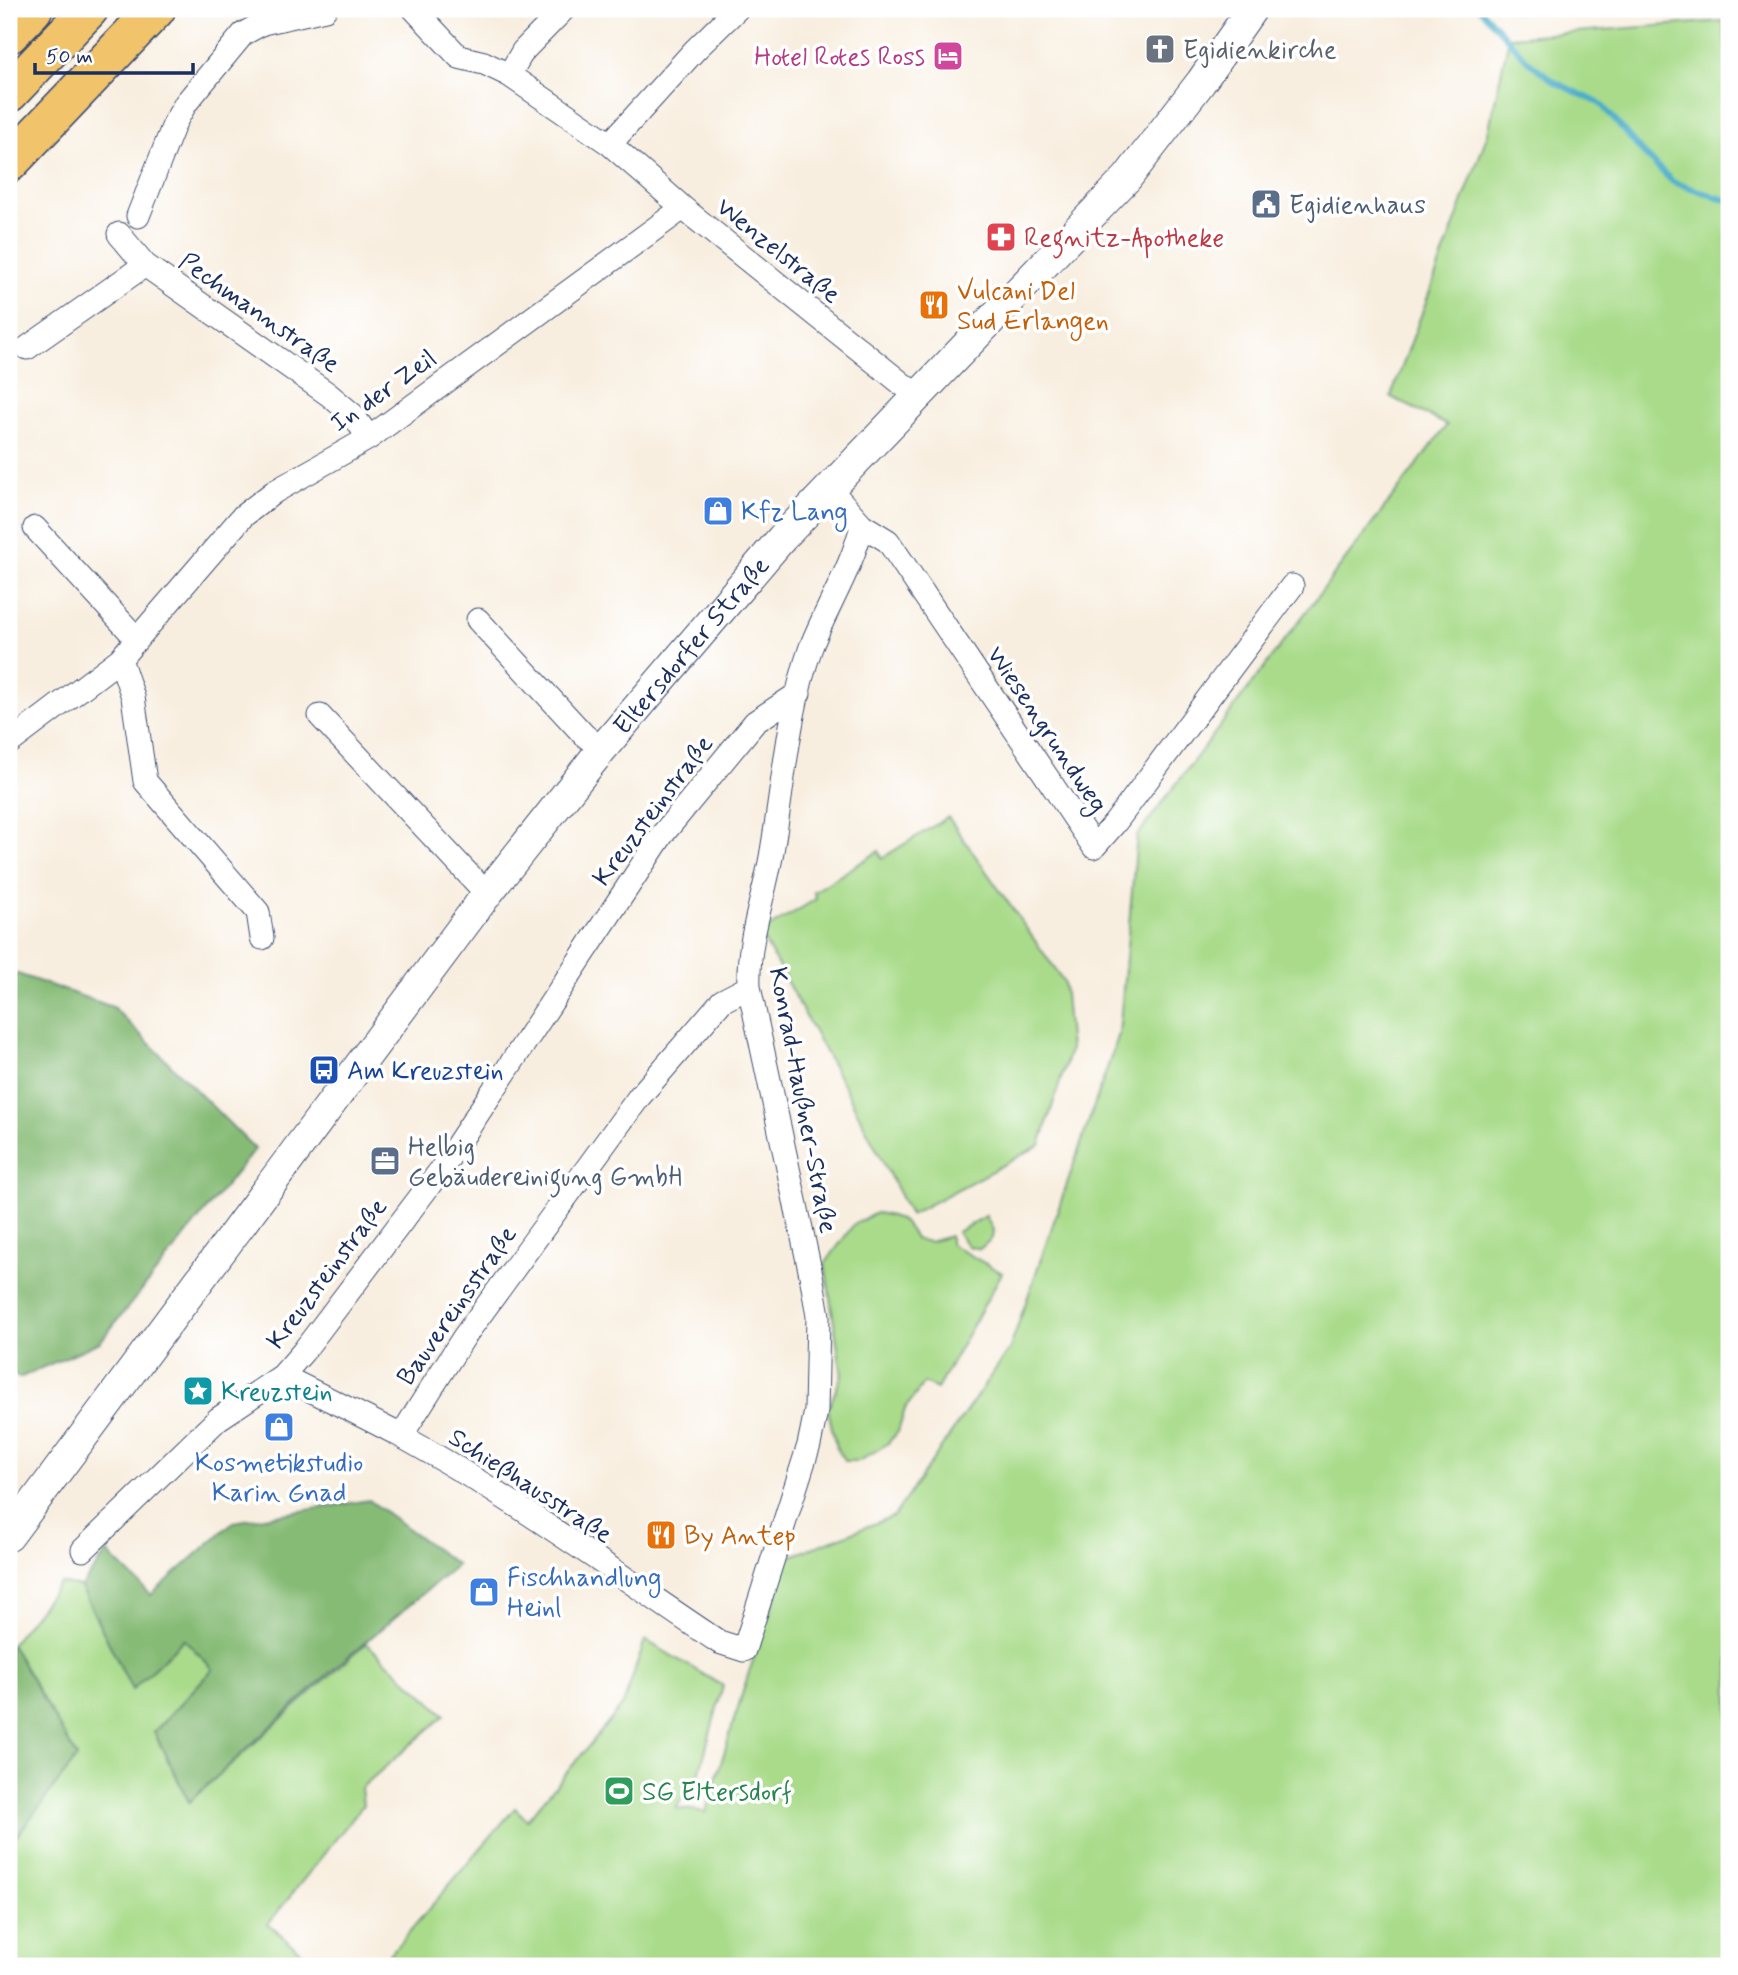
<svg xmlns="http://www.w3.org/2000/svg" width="1738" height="1975" font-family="Mynerve,sans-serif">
	<rect width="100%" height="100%" fill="#fff"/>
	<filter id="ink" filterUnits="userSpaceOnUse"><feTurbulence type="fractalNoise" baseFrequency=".0143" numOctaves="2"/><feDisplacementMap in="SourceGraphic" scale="14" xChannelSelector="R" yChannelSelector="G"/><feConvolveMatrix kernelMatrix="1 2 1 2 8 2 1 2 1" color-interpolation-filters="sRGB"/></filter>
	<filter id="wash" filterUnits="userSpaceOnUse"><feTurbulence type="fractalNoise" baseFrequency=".00686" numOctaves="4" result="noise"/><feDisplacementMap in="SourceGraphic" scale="28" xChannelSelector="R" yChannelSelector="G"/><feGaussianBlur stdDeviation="1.57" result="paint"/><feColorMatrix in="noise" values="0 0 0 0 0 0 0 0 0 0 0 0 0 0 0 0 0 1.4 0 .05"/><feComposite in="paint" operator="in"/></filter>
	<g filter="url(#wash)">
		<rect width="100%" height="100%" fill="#f8eedf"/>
		<path fill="#a9db8a" stroke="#628574" stroke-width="2" d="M 1723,21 L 1729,74 L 1729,1966 L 380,1966 L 515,1808 L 527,1820 L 623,1705 L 645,1640 L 723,1686 L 699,1774 L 676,1808 L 706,1812 L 749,1672 L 789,1557 L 894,1516 L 1010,1348 L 1119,1034 L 1137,836 L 1447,425 L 1391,397 L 1488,133 L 1509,37 Z
			M 948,817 L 1064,982 L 1070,1050 L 1040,1145 L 910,1215 L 845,1088 L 760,933 L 816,899 L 814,892 L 879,851 L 882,858 Z
			M 876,1213 C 897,1216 906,1220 915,1239 L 929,1242 L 950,1236 L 950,1244 L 1002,1273 L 937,1389 L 924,1383 L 905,1409 L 898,1432 L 887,1444 L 859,1461 L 845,1461 L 836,1447 L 828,1409 L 842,1375 L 825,1264 L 854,1224 Z
			M 986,1216 L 993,1230 L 992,1238 L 980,1249 L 968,1246 L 957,1232 Z
			M 60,1583 L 81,1587 L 132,1689 L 184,1639 L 213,1669 L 154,1732 L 189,1802 L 366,1643 L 445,1715 L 361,1788 L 363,1805 L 268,1924 L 318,1966 L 9,1966 L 9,1846 L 77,1757 L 11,1644 Z"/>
		<path fill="#86bb76" stroke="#50756a" stroke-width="2" d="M 9,971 L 113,1007 L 255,1149 L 100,1342 L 19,1378 L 9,1370 Z
			M 369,1500 L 457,1565 L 337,1666 L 189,1802 L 154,1732 L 213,1669 L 184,1639 L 132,1690 L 81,1587 L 107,1552 L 151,1595 L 233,1522 Z
			M 11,1644 L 77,1757 L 9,1846 L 9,1647 Z"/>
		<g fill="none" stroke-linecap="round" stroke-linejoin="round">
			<path stroke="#4aadc9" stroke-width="6" d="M 1480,9 L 1529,62 L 1555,82 L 1601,104 L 1642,152 L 1673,182 L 1729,201"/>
		</g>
	</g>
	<g filter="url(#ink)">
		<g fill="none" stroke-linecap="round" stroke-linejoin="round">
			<g stroke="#3c4c71" stroke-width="25">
				<path id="minor" d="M 414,9 L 459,57 L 484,63 L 509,75 L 610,144 L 683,208 L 916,395
					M 509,75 L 523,51 L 564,9
					M 610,144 L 695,50 L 737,9
					M 138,216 L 175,122 L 186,103 L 243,34 L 263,23 L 325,9
					M 119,234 L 145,265 L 328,394 L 353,415 L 369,438
					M 27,348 L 145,265
					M 829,488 L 862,525 L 888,541 L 1094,847 L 1115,823 L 1292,586
					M 35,528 L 137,639
					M 478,620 L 584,735 L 602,749
					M 120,659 L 133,697 L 145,781 L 258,912 L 262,938
					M 320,716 L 487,894
					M 9,743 L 120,659 L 243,516 L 274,492 L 369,438 L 683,208
					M 282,1376 C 322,1396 362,1415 401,1436 C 512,1497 614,1572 719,1642 L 744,1650 L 809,1445 L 816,1411 L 818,1316 L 811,1275 L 749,987 C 747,941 763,901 771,857 C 783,790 788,711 811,647 C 827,606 852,568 862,525
					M 401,1436 L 464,1337 L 639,1097 L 722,1001 L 749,987
					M 83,1550 L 218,1419 L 282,1376 L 303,1352 L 440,1171 L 662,835 L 755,722 L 799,693"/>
			</g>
			<g stroke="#3c4c71" stroke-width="32">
				<g id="tertiary">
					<path id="s1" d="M 9,1536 L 487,894 L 602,749 L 782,538 L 1127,178 L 1201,82 L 1252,9"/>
				</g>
			</g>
			<g stroke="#3c4c71" stroke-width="41">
				<path id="motorway" d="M 9,34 L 33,9
					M 9,93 L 89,9
					M 9,163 L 156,9"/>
			</g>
			<use href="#minor" stroke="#fff" stroke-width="23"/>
			<use href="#tertiary" stroke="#fff" stroke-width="30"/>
			<use href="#motorway" stroke="#f1c36a" stroke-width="38"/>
		</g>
	</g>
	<defs>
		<g id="church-square" transform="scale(1.575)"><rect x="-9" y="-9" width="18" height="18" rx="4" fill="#6b7280" stroke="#fff"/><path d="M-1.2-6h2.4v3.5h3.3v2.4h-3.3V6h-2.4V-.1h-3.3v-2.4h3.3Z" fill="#fff"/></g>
		<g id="hotel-square" transform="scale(1.575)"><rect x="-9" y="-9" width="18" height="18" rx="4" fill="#d1479c" stroke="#fff"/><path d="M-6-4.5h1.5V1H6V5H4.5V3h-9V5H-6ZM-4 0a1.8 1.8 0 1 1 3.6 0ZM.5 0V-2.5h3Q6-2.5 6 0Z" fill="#fff"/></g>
		<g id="civic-square" transform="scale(1.575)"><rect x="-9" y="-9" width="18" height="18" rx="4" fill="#5c6f8a" stroke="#fff"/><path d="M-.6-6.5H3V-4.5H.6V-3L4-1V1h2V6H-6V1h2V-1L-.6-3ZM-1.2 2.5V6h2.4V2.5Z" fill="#fff"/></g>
		<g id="pharmacy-square" transform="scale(1.575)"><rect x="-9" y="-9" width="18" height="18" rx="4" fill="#e0444e" stroke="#fff"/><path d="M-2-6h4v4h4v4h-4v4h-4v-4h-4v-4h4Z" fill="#fff"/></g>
		<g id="restaurant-square" transform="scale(1.575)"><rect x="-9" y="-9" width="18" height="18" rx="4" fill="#e8710a" stroke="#fff"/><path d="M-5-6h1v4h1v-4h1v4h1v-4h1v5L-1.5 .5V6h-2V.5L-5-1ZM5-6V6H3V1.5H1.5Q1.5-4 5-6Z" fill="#fff"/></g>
		<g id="shop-square" transform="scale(1.575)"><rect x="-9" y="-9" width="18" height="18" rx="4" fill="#3f7fe0" stroke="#fff"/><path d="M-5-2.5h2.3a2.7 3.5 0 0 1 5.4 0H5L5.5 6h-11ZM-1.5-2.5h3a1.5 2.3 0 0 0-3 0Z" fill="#fff"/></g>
		<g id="bus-square" transform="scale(1.575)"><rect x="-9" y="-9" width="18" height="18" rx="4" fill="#1a4fb4" stroke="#fff"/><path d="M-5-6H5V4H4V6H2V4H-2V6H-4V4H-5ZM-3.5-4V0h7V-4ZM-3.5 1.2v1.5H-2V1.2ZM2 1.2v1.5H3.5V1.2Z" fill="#fff"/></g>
		<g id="office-square" transform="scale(1.575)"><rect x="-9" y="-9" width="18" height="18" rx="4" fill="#5c6f8a" stroke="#fff"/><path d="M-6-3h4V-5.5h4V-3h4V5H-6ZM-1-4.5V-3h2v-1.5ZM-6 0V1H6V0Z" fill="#fff"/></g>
		<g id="sight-square" transform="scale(1.575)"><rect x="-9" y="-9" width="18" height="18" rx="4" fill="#0f9aa8" stroke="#fff"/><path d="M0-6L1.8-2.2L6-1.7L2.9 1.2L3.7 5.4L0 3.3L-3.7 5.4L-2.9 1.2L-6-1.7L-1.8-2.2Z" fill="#fff"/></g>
		<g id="stadium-square" transform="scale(1.575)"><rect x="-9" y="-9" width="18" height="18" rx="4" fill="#2e9e5b" stroke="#fff"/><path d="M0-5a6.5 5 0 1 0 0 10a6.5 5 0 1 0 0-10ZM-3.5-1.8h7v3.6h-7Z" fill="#fff"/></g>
	</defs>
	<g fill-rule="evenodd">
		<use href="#church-square" x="1160" y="49"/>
		<use href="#hotel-square" x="948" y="56"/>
		<use href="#civic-square" x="1266" y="204"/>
		<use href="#pharmacy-square" x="1001" y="237"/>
		<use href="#restaurant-square" x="934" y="305"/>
		<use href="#shop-square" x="718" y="511"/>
		<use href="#bus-square" x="324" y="1070"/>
		<use href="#office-square" x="385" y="1161"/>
		<use href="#sight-square" x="198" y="1391"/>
		<use href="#shop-square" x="279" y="1427"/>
		<use href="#restaurant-square" x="661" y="1535"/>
		<use href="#shop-square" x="484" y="1592"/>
		<use href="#stadium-square" x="619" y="1791"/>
	</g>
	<g text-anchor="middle" stroke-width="7" stroke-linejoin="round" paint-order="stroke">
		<g font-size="26" fill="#5b616d" stroke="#fff" text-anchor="start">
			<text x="1183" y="58">Egidienkirche</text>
		</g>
		<g font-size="26" fill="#b23c85" stroke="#fff" text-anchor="end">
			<text x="925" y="65">Hotel Rotes Ross</text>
		</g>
		<g font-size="26" fill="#4e5e75" stroke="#fff" text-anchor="start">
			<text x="1289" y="213">Egidienhaus</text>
			<text x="408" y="1155">Helbig<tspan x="408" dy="30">Gebäudereinigung GmbH</tspan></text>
		</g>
		<g font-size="26" fill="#be3a42" stroke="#fff" text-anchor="start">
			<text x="1024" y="246">Regnitz-Apotheke</text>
		</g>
		<g font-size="26" fill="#1b2f5e" stroke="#fff">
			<text transform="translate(779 250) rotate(39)" y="9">Wenzelstraße</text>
			<text transform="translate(260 312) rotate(35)" y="9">Pechmannstraße</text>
			<text transform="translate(383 390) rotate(-35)" y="9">In der Zeil</text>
			<text dy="9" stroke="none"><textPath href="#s1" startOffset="1122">Eltersdorfer Straße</textPath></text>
			<text transform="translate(1048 729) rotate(56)" y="9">Wiesengrundweg</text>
			<text transform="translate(652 810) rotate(-53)" y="9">Kreuzsteinstraße</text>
			<text transform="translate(804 1100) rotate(79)" y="9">Konrad-Haußner-Straße</text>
			<text transform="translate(326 1273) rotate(-53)" y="9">Kreuzsteinstraße</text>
			<text transform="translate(456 1305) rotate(-55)" y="9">Bauvereinsstraße</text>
			<text transform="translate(531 1485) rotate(33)" y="9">Schießhausstraße</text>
		</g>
		<g font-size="26" fill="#c56008" stroke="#fff" text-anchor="start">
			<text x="957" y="299">Vulcani Del<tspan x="957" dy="30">Sud Erlangen</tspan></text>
			<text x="684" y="1544">By Antep</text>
		</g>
		<g font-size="26" fill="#366cbe" stroke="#fff" text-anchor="start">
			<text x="741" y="520">Kfz Lang</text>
			<text x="279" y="1471" text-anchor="middle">Kosmetikstudio<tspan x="279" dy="30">Karin Gnad</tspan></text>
			<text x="507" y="1586">Fischhandlung<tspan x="507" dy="30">Heinl</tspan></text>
		</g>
		<g font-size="26" fill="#164399" stroke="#fff" text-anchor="start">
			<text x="347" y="1079">Am Kreuzstein</text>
		</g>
		<g font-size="26" fill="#0d838f" stroke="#fff" text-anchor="start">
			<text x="221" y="1400">Kreuzstein</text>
		</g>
		<g font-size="26" fill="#27864d" stroke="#fff" text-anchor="start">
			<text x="642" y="1800">SG Eltersdorf</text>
		</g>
	</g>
	<rect width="1738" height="1975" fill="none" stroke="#fff" stroke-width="35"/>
	<path d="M35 63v10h158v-10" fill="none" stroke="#1b2f5e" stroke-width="3.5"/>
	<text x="46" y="63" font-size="21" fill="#1b2f5e" stroke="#ffffff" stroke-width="5" paint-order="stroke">50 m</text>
</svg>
